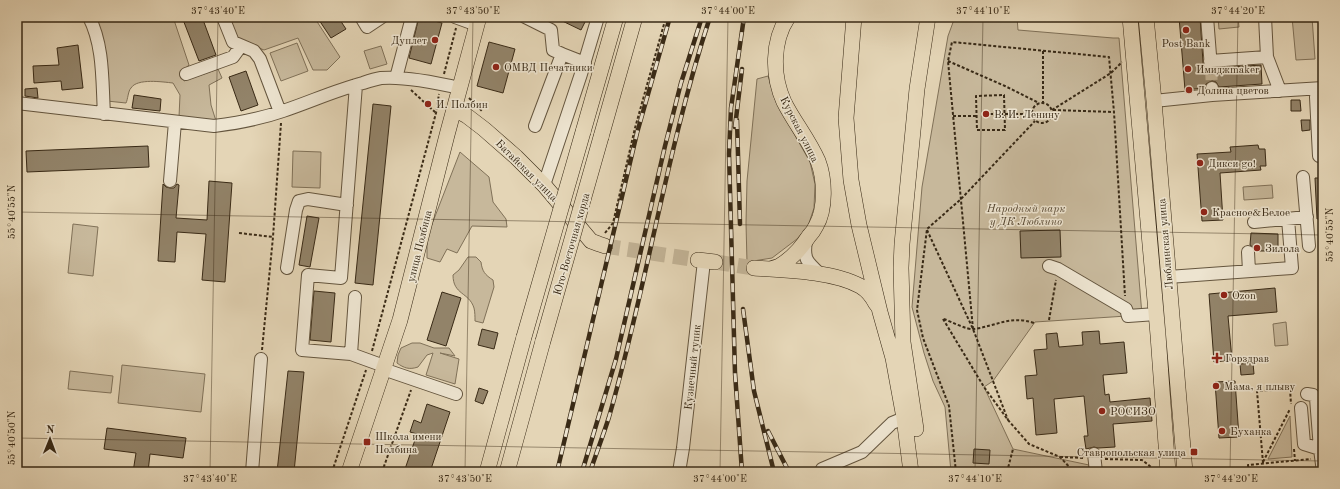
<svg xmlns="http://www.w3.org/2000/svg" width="1340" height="489" font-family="'Old Standard TT',serif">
	<rect width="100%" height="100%" fill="#e4d5b6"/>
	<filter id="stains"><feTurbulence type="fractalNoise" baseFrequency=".005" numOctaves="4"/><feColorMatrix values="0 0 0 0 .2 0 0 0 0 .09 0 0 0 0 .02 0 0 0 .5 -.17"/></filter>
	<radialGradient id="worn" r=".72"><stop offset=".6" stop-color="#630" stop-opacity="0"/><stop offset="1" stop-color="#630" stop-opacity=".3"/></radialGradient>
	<path fill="#c7b89b" stroke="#807158" d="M 95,17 L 173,17 L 189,65 L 180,73 L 184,81 L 218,69 L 222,78 L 209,85 L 211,105 L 216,121 L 179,117 L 180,95 L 173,83 C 163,82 137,78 131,88 C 128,91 128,99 126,103 L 107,101 Z
		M 227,17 L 314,17 L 340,57 L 327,70 L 313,70 L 298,38 L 264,50 L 235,38 Z
		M 955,17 L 1017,17 L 1018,30 L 1113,38 L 1119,38 L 1142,315 L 1035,322 L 993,381 L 984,387 L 1013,449 L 1089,465 L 1089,472 L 951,472 L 945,407 L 933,381 L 924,353 L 912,307 L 922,187 L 948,36 Z
		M 1218,17 L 1238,17 L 1239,27 L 1219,29 Z
		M 1292,17 L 1312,17 L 1315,59 L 1296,60 Z
		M 297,43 L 308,71 L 281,81 L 270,53 Z
		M 381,46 L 387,64 L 370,69 L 364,51 Z
		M 768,76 L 776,102 L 810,162 L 815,184 L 814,208 L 808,226 L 797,239 L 772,258 L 747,262 L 746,223 L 747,181 L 757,79 Z
		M 293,151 L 321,152 L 320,188 L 292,187 Z
		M 460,152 L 489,177 L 493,202 L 506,219 L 507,227 L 472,226 L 457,253 L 447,249 L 440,262 L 427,258 L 427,237 Z
		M 1272,185 L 1273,198 L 1244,200 L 1243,187 Z
		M 73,224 L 98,227 L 93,276 L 68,273 Z
		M 468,257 L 476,257 L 481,262 C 482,271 485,275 493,280 L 494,287 L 483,323 L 475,321 C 475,317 475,312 474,308 C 469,292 453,295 453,275 L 459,270 Z
		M 1286,322 L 1288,345 L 1275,346 L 1273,324 Z
		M 412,343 L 420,343 L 434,348 L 449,348 L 455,356 L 440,353 L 459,359 L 455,384 L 426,375 L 433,353 L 427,355 L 418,367 C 409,370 404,368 397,363 L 398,355 L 401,348 Z
		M 122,365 L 205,374 L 201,412 L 118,403 Z
		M 70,371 L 113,376 L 111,393 L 68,389 Z
		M 1290,416 L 1292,457 L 1268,459 Z"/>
	<path fill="#928369" stroke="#392a16" d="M 182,17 L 202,17 L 216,55 L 199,61 Z
		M 317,17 L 338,17 L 346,29 L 331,38 Z
		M 419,17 L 442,23 L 431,64 L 409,58 Z
		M 554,17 L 574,17 L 585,22 L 581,30 Z
		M 1179,17 L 1200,17 L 1203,62 L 1205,72 L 1207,75 L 1211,75 L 1215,74 L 1218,72 L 1218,68 L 1261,65 L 1262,84 L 1219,87 L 1216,82 L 1212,81 L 1206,84 L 1204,88 L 1185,90 Z
		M 489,42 L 515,49 L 503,93 L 477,86 Z
		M 78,45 L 83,88 L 62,90 L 61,81 L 34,83 L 33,66 L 59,65 L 57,48 Z
		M 246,71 L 258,105 L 241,111 L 229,77 Z
		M 37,88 L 38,98 L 25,96 L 25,89 Z
		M 134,95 L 161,99 L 160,111 L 132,108 Z
		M 1291,100 L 1300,100 L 1301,111 L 1291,111 Z
		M 373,104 L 391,106 L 373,285 L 355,283 Z
		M 1301,120 L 1310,120 L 1310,130 L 1302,131 Z
		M 1258,145 L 1259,149 L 1265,149 L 1266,166 L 1260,166 L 1261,170 L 1220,173 L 1223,220 L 1202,221 L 1197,154 L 1231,152 L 1230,147 Z
		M 148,146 L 149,167 L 27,172 L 26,151 Z
		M 1315,178 L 1323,178 L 1323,218 L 1317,219 Z
		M 209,181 L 232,183 L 225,282 L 202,280 L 206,234 L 177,232 L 175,262 L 158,261 L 163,184 L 166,187 L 170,188 L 174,188 L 177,184 L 179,185 L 176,218 L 207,220 Z
		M 307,216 L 319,218 L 310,267 L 299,265 Z
		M 1060,230 L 1061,257 L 1021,258 L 1020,231 Z
		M 1251,233 L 1278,234 L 1278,251 L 1255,251 L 1254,248 L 1250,245 Z
		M 1275,288 L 1277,312 L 1228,316 L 1232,360 L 1214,362 L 1209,294 Z
		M 314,291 L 335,293 L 331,342 L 310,340 Z
		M 442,292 L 461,298 L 446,346 L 427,340 Z
		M 482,329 L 498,333 L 494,349 L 478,345 Z
		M 1099,331 L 1100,344 L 1124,342 L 1127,373 L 1103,375 L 1105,395 L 1109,394 L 1110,402 L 1150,398 L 1152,421 L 1113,424 L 1115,447 L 1098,448 L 1094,447 L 1086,449 L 1084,436 L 1088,436 L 1084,396 L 1054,399 L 1057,433 L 1036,435 L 1033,398 L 1027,399 L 1025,376 L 1037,375 L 1034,350 L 1047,349 L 1046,334 L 1057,333 L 1059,347 L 1083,345 L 1082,332 Z
		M 1253,363 L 1254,374 L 1241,375 L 1240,364 Z
		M 288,371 L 304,372 L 294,472 L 277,472 Z
		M 1235,381 L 1239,437 L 1219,438 L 1215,382 Z
		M 479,388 L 488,391 L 483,404 L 475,401 Z
		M 427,404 L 450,412 L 430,472 L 404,472 L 417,434 L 410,432 L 414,420 L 421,423 Z
		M 107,428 L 186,438 L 183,458 L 150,454 L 148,472 L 133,472 L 136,453 L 104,449 Z
		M 974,449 L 990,450 L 989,464 L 973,463 Z"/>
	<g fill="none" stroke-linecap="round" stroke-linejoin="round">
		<path stroke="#c2b396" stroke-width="12" stroke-dasharray="12 6" stroke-linecap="butt" d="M 1211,68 L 1212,88"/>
		<path stroke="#c2b396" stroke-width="15" stroke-dasharray="15 8" stroke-linecap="butt" d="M 605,246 L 698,260
			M 715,262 L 754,268"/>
		<g stroke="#64553e" stroke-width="14">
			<path id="minor" d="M 89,17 C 104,46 102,82 104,114
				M 223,17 L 233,42 L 254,51 L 260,59 L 280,112
				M 361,17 L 367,27 L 382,17
				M 455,17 L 477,25
				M 525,17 L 551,30 L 553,50 L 562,54
				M 1207,17 L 1211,68
				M 1265,17 L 1267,57
				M 1210,61 L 1267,57 L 1280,91
				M 186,74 L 233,57 L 241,46
				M 396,78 L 412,17
				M 356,85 L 341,278 L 308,275 L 302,350 L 351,354 L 384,366
				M 1320,88 L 1316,97 L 1319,156 L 1323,156
				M 1212,95 L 1323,88
				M 1154,101 L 1212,95 L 1212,88
				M 17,103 L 214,126 C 238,123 260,119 283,111 C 310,102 336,90 363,83 C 369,81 375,79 381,78 C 404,76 438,83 460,88
				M 535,126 L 562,54 L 585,63
				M 1303,177 L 1309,246
				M 170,181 L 175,122
				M 544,185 L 581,74 L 598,17
				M 1254,222 L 1307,217
				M 806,241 C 803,259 807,262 820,274
				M 1248,252 L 1249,271
				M 1049,266 L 1058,269 L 1126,309 L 1128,316 L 1156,314
				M 287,268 L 296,210 L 299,201 L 308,199 L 347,205
				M 1168,277 L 1292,268 L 1288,219
				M 351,354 L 355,297
				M 383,369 L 456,394
				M 1307,394 L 1313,395 L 1316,398 L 1320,449
				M 1301,408 L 1304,444 L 1320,449 L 1323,472
				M 1094,454 L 1096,472
				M 822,469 L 862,452 L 892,423 L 904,418
				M 252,472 L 261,359
				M 679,472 L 683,448 L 704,261"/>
		</g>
		<g stroke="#392a16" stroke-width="16">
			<path id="major" d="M 854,17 L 846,118 L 851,180 L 859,225 L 880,312 L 893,358 L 904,418 L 911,472
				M 1130,17 L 1158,335 L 1168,472
				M 1146,17 L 1154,101 L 1185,472
				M 454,109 L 467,116 L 484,129 L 516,157 L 544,185 L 591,241 L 599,244 L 605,246
				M 583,132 L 616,17
				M 601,137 L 635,17
				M 698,260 L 715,262
				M 754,268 C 784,270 833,271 860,286 C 867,290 872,296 876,304
				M 770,269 C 774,268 778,267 781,265 C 792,258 802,247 809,236 C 812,233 814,230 816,226 C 826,209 825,179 818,161 C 809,140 794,122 784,102 C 772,76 772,41 788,17
				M 916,429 L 903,342 L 901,268 L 902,244 L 917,89 L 928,17
				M 349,472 L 400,320 L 447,135 L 479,17
				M 487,472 L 524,337
				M 507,472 L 543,341"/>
		</g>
		<path stroke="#392a16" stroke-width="2" stroke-dasharray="3 2" stroke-linecap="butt" d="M 1043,51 L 1043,103
			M 948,61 L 1005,86 L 1039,103
			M 444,74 L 456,28
			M 411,90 L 436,113
			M 1004,95 L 1005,130 L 977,130 L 976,96 Z
			M 469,98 L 483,112
			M1032 113a10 10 0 1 1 20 0a10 10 0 1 1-20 0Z
			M 1052,110 L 1111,73 L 1122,62
			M 1053,110 L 1114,112
			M 990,114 L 1032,114
			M 953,116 L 976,116
			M 927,230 L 973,329 L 1008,420
			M 239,233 L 273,237
			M 605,233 L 613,223 L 635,128 L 666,17
			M 943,319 L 984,387 L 1008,420 L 1029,444 L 1060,457 L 1074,472
			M 944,319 C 952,322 967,330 974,329 C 996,326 1011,315 1034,323
			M 1049,320 L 1056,280
			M 973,329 L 948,61 L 952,42 L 1109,57 L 1114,112 L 1125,296
			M 262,350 L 273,237 L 281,123
			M 372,351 L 436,113 L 439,94
			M 1294,449 L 1295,461
			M 1060,457 L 1085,458
			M 1105,459 L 1142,460 L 1155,470
			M 1263,462 L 1290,409
			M 1263,463 L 1257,391 L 1290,389 L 1291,404
			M 332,472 L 366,370
			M 382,472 L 411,390
			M 956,472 L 949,406 L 923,338 L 917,310 L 927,229 L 961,199 L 1035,121
			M 1007,472 L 1013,449
			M 1249,472 L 1248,465 L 1311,459"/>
		<use href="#minor" stroke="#ede4d0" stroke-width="12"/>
		<use href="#major" stroke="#e4d5b6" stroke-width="15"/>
		<g stroke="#392a16" stroke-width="4.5">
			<path id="rail" d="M 737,120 L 740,224
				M 735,127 L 742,69
				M 743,309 L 754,391 L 774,472
				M 768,431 L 789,472
				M 557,472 L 637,133 L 670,17
				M 582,472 L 616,359 L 665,146 L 681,83 L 702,17
				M 590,472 C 596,454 603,436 609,417 C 647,285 667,148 710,17
				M 742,472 L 735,373 L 729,154 L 731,108 L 744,17"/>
		</g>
		<use href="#rail" stroke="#ede4d0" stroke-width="3" stroke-dasharray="9" stroke-linecap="butt"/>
		<g stroke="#392a16" stroke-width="16" stroke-linecap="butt">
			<path id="major-bridge" d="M 524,337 L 583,132
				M 543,341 L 601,137"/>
		</g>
		<use href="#major-bridge" stroke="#e4d5b6" stroke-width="15"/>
	</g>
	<path fill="none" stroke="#392a16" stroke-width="1" stroke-opacity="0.45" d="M 17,212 L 1323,235M 17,438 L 1323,461M 210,472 L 218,17M 465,472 L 473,17M 720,472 L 728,17M 975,472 L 983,17M 1230,472 L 1238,17"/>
	<g fill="#8f2418" stroke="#ede4d0" stroke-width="1.5">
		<circle cx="1186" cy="30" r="4"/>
		<circle cx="435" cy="40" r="4"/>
		<circle cx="496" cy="67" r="4"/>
		<circle cx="1188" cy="69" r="4"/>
		<circle cx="1189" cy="90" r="4"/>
		<circle cx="428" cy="104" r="4"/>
		<circle cx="986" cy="114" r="4"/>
		<circle cx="1200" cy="163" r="4"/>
		<circle cx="1204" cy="212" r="4"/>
		<circle cx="1257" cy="248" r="4"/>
		<circle cx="1224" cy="295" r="4"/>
		<path d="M1215 352h4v4h4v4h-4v4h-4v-4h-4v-4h4z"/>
		<circle cx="1216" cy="386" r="4"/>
		<circle cx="1102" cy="411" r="4"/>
		<circle cx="1222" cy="431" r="4"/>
		<rect x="363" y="438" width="8" height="8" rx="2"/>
		<rect x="1190" y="448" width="8" height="8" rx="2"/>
	</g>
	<g text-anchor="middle" stroke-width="3" stroke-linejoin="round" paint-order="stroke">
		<g font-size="11" fill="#392a16" stroke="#ede4d0" text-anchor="start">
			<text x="427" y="44" text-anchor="end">Дуплет</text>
			<text x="1186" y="47" text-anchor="middle">Post Bank</text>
			<text x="504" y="71">ОМВД Печатники</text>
			<text x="1196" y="73">Имиджmaker</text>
			<text x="1197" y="94">Долина цветов</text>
			<text x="436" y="108">И. Полбин</text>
			<text x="994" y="118">В. И. Ленину</text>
			<text x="1208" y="167">Дикси go!</text>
			<text x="1212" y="216">Красное&amp;Белое</text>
			<text x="1265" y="252">Зилола</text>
			<text x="1232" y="299">Ozon</text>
			<text x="1225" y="362">Горздрав</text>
			<text x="1224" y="390">Мама, я плыву</text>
			<text x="1110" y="415">РОСИЗО</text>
			<text x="1230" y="435">Буханка</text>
			<text x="375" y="440">Школа имени<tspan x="375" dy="13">Полбина</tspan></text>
			<text x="1186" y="456" text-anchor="end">Ставропольская улица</text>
		</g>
		<g font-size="11" fill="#392a16" stroke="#ede4d0">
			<text transform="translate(800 129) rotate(63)" y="4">Курская улица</text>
			<text transform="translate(527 170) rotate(45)" y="4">Батайская улица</text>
			<text transform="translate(571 244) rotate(-74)" y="4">Юго-Восточная хорда</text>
			<text transform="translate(1165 244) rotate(-95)" y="4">Люблинская улица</text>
			<text transform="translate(419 246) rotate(-76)" y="4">улица Полбина</text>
			<text transform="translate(692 367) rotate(-84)" y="4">Кузнечный тупик</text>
		</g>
		<g font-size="11" font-style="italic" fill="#554631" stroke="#ede4d0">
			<text x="1026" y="212">Народный парк<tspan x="1026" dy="13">у ДК Люблино</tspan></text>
		</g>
	</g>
	<rect width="1340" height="489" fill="none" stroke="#e4d5b6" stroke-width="44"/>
	<g transform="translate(50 439) rotate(1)" stroke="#ede4d0" stroke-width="3" paint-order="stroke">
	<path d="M0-3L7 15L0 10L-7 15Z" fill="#392a16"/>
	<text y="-6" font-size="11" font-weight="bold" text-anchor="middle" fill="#392a16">N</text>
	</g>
	<rect x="22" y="22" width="1296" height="445" fill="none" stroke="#392a16" stroke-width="1.5"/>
	<g font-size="10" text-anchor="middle" fill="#392a16">
		<text x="218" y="14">37°43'40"E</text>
		<text x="473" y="14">37°43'50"E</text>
		<text x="728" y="14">37°44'00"E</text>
		<text x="983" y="14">37°44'10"E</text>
		<text x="1238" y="14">37°44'20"E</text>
		<text transform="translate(11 212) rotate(-90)" y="4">55°40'55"N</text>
		<text transform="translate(1329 235) rotate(-90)" y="4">55°40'55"N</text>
		<text transform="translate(11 438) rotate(-90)" y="4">55°40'50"N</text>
		<text x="210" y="482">37°43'40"E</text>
		<text x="465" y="482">37°43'50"E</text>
		<text x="720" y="482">37°44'00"E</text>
		<text x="975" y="482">37°44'10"E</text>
		<text x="1231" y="482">37°44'20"E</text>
	</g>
	<rect width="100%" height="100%" filter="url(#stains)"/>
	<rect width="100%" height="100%" fill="url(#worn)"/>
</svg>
